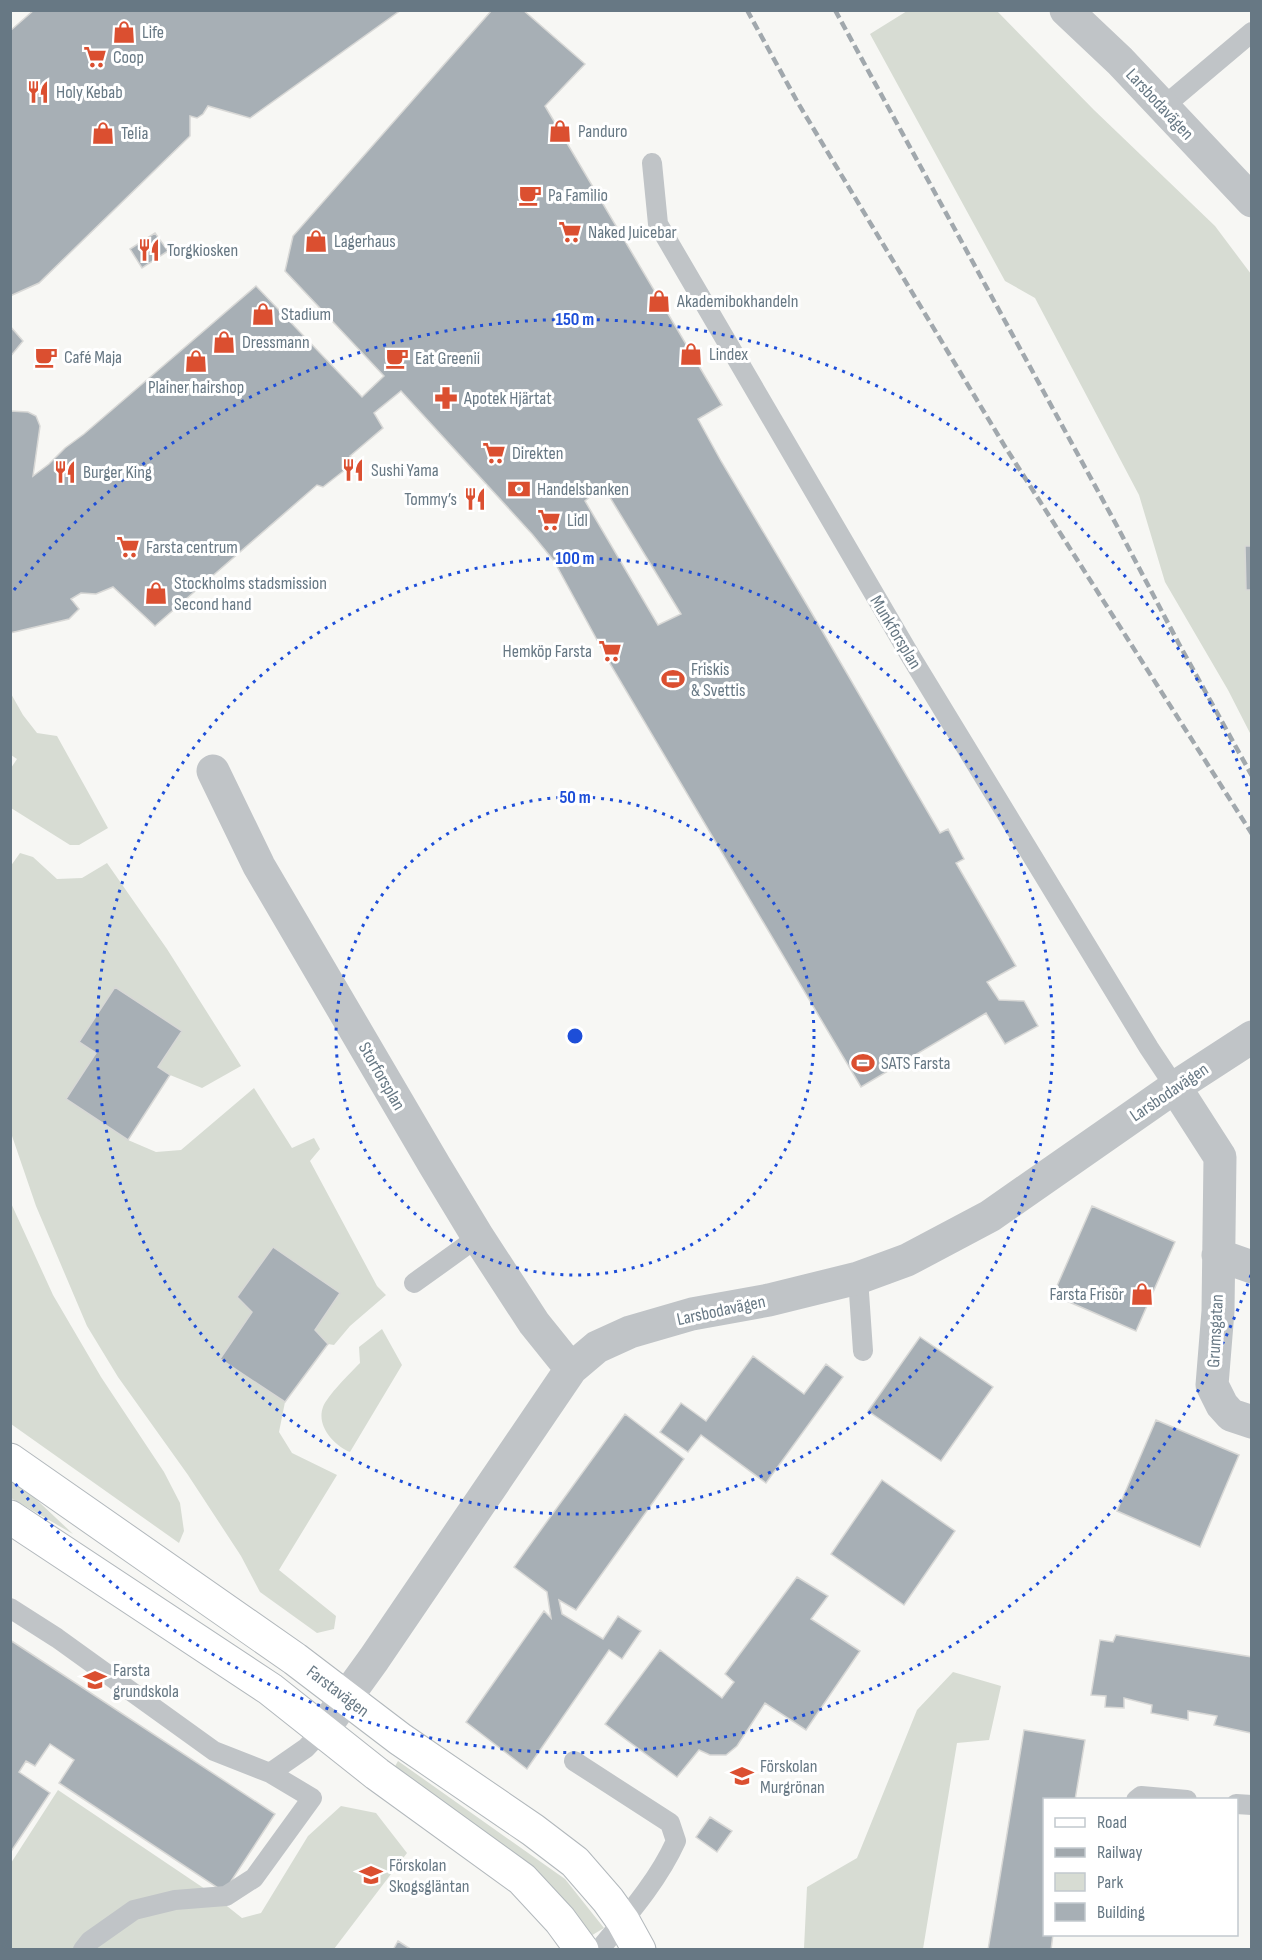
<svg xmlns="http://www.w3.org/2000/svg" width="1262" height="1960" font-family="'Sofia Sans Condensed',sans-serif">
	<rect width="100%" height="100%" fill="#f7f7f4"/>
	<path fill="#d7dcd3" d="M 907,11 L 997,11 L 1094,110 L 1215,226 L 1251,274 L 1251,735 L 1228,690 L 1165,582 L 1139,495 L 1035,298 L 1005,281 L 870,34 Z
		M 10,692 L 23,715 L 37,733 L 57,736 L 108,828 L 79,845 L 70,845 L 11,808 L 11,768 L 17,759 L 11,755 Z
		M 20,853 L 33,857 L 57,879 L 82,878 L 107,863 L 167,949 L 241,1066 L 202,1088 L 170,1075 L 158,1067 L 181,1030 L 115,987 L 79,1042 L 96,1053 L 66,1099 L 128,1140 L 156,1152 L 181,1150 L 254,1088 L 292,1148 L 314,1138 L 320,1149 L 310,1161 L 377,1286 L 386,1295 L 350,1326 L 334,1345 L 328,1344 L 315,1330 L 340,1293 L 273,1247 L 237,1297 L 252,1312 L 220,1359 L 285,1402 L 279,1432 L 292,1453 L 337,1475 L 279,1570 L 336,1616 L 334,1629 L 317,1633 L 260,1592 L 241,1556 L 188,1475 L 118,1377 L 87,1326 L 36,1206 L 11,1133 L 10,867 Z
		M 10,1201 L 53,1295 L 101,1377 L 164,1472 L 180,1503 L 184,1531 L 179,1543 L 11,1424 Z
		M 382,1329 L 402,1365 L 350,1452 C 334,1445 316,1426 323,1407 C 327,1396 351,1372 360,1363 L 359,1347 Z
		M 10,1479 L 22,1486 L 73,1534 L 11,1498 Z
		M 953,1672 L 1001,1686 L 989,1740 L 957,1743 L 923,1949 L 806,1949 L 804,1948 L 807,1887 L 857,1858 L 917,1710 Z
		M 398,1761 L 565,1879 L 604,1928 L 589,1937 L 394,1768 Z
		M 58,1790 L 208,1891 L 242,1918 L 261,1913 L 308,1836 L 341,1806 L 376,1813 L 407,1853 L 334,1949 L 11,1950 L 11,1863 Z"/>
	<path fill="#a7afb5" stroke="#d8d8d6" stroke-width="1.5" fill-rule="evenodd" d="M 34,10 L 401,10 L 250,118 L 208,106 L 203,114 L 197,118 L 190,116 L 190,136 L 39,283 L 10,296 L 10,31 Z
		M 492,10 L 523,10 L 585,64 L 545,106 L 722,405 L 698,419 L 721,461 L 807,605 L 940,833 L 948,829 L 964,859 L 956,863 L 1016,966 L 987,982 L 999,1000 L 1024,1001 L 1038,1026 L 1005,1044 L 986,1013 L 861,1087 L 609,662 L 554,561 L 532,534 L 401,391 L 374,413 L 383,428 L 350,456 L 355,462 L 323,487 L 317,485 L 155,626 L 113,587 L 96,594 L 81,593 L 71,599 L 79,609 L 69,619 L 10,633 L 10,411 L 28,412 L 36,416 L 40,426 L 33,476 L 49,464 L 65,448 L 84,434 L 256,286 L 362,397 L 384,376 L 285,271 L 293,236 ZM 603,486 L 681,614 L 658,625 L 585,501 Z
		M 155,233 L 168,251 L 142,268 L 130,249 Z
		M 10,326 L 23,341 L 10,357 Z
		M 1245,546 L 1252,546 L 1252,590 L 1246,590 Z
		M 115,987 L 182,1031 L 158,1067 L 170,1075 L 128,1140 L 66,1099 L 96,1053 L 79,1042 Z
		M 1092,1206 L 1175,1242 L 1136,1331 L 1053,1295 Z
		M 273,1247 L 340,1293 L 315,1330 L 328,1344 L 285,1402 L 220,1359 L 252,1312 L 237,1297 Z
		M 920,1337 L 993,1387 L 941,1461 L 868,1411 Z
		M 753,1356 L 804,1394 L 826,1364 L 843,1377 L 766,1483 L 701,1435 L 688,1452 L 660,1432 L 681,1403 L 706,1421 Z
		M 625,1414 L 684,1459 L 576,1610 L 559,1600 L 562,1614 L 603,1639 L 618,1616 L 641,1631 L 622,1659 L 609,1650 L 527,1769 L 466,1722 L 544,1611 L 551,1618 L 547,1592 L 514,1567 Z
		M 1156,1420 L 1239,1455 L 1200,1547 L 1117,1511 Z
		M 882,1480 L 955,1531 L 904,1605 L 831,1554 Z
		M 797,1577 L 828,1596 L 811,1619 L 860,1651 L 806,1730 L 765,1703 L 737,1746 L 726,1755 L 710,1755 L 699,1750 L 677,1777 L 605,1724 L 660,1650 L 722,1698 L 734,1682 L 725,1674 Z
		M 1116,1635 L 1252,1657 L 1251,1733 L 1214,1725 L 1217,1716 L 1188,1711 L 1188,1720 L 1151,1713 L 1152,1705 L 1124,1698 L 1124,1708 L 1105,1707 L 1106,1696 L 1091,1695 L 1100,1640 L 1113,1642 Z
		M 10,1640 L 275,1814 L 224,1892 L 59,1783 L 74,1760 L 50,1744 L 35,1766 L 26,1761 L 19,1772 L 50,1793 L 10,1853 Z
		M 1024,1730 L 1085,1740 L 1075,1800 L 1044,1800 L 1044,1934 L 1053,1934 L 1051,1950 L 988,1950 Z
		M 710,1817 L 732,1831 L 717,1852 L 696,1837 Z
		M 398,1941 L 412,1950 L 393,1950 Z"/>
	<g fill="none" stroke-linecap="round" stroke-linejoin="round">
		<g stroke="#b2b8bc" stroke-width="35">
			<path id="secondary" d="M 10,1460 L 295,1659 L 400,1739 L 533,1830 L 575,1862 L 608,1900 L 623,1921 L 639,1950
				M 10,1517 L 270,1689 L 377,1774 L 522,1879 L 560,1920 L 582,1950"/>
		</g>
		<path stroke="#c0c4c7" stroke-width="20" d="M 1163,107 L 1252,32
			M 652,163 L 658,224 L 911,657 L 1149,1048 L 1175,1087
			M 858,1278 L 863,1351
			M 414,1283 L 478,1237
			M 10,1608 L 57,1638 L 214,1751 L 270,1773 L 306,1748 L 322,1731
			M 574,1761 L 670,1823 L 676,1841 C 658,1881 627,1916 599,1950
			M 1136,1800 L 1141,1796 L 1187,1800
			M 1236,1804 L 1252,1805
			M 83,1950 L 90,1941 L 134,1910 L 175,1900 L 226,1896 L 254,1878 L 312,1798 L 270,1773"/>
		<path stroke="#c0c4c7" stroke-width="33" d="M 1066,10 L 1120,61 L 1252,201
			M 213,771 L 259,866 L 435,1166 L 478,1237 L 534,1323 L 571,1369
			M 1175,1087 L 1220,1157 L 1218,1311 L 1212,1385 L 1222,1405 L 1231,1415 L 1252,1422
			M 1218,1255 L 1252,1267
			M 322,1731 L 374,1659 L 571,1369 L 597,1347 L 630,1332 L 692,1314 L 769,1300 L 858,1278 L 907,1260 L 990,1216 L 1175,1087 L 1252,1037"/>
		<use href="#secondary" stroke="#fff" stroke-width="33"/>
		<path stroke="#a1a8ad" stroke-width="4.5" stroke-dasharray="9 4.5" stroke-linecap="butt" d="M 747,10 L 798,103 L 1004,445 L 1252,834
			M 835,10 L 1117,526 L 1179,644 L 1252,776"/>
	</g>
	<g fill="none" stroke="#1d4ed8" stroke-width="3" stroke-dasharray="3 6">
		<circle cx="575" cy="1036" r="239"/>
		<circle cx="575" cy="1036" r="478"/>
		<path d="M1251 1275A717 717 0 0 1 14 1482M14 590A717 717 0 0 1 1251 797"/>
	</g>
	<defs>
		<g id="shop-bare" transform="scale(1.8)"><path d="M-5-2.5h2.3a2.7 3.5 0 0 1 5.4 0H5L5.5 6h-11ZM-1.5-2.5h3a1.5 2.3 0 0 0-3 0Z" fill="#db4f30" stroke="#fff" stroke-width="2.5" paint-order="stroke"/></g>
		<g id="supermarket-bare" transform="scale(1.8)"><path d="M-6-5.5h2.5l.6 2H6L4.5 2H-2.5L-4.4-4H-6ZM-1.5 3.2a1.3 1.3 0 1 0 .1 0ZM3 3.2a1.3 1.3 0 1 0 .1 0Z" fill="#db4f30" stroke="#fff" stroke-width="2.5" paint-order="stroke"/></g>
		<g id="restaurant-bare" transform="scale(1.8)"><path d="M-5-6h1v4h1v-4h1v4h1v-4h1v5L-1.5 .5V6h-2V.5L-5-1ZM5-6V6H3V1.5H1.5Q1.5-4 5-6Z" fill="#db4f30" stroke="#fff" stroke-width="2.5" paint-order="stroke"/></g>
		<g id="cafe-bare" transform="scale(1.8)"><path d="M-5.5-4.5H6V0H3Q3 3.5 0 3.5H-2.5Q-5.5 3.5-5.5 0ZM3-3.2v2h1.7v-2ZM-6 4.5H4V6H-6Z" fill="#db4f30" stroke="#fff" stroke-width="2.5" paint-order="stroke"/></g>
		<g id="pharmacy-bare" transform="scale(1.8)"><path d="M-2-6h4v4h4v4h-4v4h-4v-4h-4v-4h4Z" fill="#db4f30" stroke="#fff" stroke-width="2.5" paint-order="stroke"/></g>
		<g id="bank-bare" transform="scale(1.8)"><path d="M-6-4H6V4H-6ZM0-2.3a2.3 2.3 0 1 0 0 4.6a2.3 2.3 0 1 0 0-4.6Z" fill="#db4f30" stroke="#fff" stroke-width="2.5" paint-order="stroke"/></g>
		<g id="stadium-bare" transform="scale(1.8)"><path d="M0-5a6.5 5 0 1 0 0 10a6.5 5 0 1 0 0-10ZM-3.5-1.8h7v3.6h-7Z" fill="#db4f30" stroke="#fff" stroke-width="2.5" paint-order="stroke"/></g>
		<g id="school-bare" transform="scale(1.8)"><path d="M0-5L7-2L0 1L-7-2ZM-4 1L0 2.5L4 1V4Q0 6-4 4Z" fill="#db4f30" stroke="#fff" stroke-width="2.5" paint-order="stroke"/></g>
	</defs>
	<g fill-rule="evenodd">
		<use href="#shop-bare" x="124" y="32"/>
		<use href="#supermarket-bare" x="95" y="57"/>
		<use href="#restaurant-bare" x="38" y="92"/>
		<use href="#shop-bare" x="560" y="131"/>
		<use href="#shop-bare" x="103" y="133"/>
		<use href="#cafe-bare" x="530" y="195"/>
		<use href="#supermarket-bare" x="570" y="232"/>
		<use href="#shop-bare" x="316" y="241"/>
		<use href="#restaurant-bare" x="149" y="250"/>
		<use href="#shop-bare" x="659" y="301"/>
		<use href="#shop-bare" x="263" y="314"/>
		<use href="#shop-bare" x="224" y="342"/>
		<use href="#shop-bare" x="691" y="354"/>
		<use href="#cafe-bare" x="46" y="357"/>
		<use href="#cafe-bare" x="397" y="358"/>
		<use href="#shop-bare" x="196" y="361"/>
		<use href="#pharmacy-bare" x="446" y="398"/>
		<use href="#supermarket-bare" x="494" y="453"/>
		<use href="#restaurant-bare" x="353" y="470"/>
		<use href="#restaurant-bare" x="65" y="472"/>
		<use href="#bank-bare" x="519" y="489"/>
		<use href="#restaurant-bare" x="475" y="499"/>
		<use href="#supermarket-bare" x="549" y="520"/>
		<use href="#supermarket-bare" x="128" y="547"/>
		<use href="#shop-bare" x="156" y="593"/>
		<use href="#supermarket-bare" x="610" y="651"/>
		<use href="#stadium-bare" x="673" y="679"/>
		<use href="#stadium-bare" x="863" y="1063"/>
		<use href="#shop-bare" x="1142" y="1294"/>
		<use href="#school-bare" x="95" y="1680"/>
		<use href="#school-bare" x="742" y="1776"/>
		<use href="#school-bare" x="371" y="1875"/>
	</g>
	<g text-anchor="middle" stroke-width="6" stroke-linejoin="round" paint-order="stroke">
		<g font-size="18" fill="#677884" stroke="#fff" text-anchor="start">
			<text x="142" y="38">Life</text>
			<text x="113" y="63">Coop</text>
			<text x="56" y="98">Holy Kebab</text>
			<text x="578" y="137">Panduro</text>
			<text x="121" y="139">Telia</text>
			<text x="548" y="201">Pa Familio</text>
			<text x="588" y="238">Naked Juicebar</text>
			<text x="334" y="247">Lagerhaus</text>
			<text x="167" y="256">Torgkiosken</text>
			<text x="677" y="307">Akademibokhandeln</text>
			<text x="281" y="320">Stadium</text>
			<text x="242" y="348">Dressmann</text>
			<text x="709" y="360">Lindex</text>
			<text x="64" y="363">Café Maja</text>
			<text x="415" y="364">Eat Greenii</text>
			<text x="196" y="393" text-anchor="middle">Plainer hairshop</text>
			<text x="464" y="404">Apotek Hjärtat</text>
			<text x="512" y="459">Direkten</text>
			<text x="371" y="476">Sushi Yama</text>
			<text x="83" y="478">Burger King</text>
			<text x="537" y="495">Handelsbanken</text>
			<text x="457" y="505" text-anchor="end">Tommy’s</text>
			<text x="567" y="526">Lidl</text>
			<text x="146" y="553">Farsta centrum</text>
			<text x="174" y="589">Stockholms stadsmission<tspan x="174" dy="21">Second hand</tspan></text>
			<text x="592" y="657" text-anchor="end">Hemköp Farsta</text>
			<text x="691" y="675">Friskis<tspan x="691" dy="21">&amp; Svettis</tspan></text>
			<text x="881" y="1069">SATS Farsta</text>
			<text x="1124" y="1300" text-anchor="end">Farsta Frisör</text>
			<text x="113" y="1676">Farsta<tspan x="113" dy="21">grundskola</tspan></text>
			<text x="760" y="1772">Förskolan<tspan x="760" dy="21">Murgrönan</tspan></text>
			<text x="389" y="1871">Förskolan<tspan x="389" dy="21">Skogsgläntan</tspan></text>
		</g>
		<g font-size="18" fill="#677884" stroke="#fff">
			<text transform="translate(1160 104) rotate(47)" y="6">Larsbodavägen</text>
			<text transform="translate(896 632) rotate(59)" y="6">Munkforsplan</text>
			<text transform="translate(382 1076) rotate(60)" y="6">Storforsplan</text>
			<text transform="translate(1169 1092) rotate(-34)" y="6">Larsbodavägen</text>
			<text transform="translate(721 1310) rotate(-12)" y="6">Larsbodavägen</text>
			<text transform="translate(1215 1331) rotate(-87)" y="6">Grumsgatan</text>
			<text transform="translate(338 1691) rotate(37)" y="6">Farstavägen</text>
		</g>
	</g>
	<circle cx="575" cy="1036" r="9" fill="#1d4ed8" stroke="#fff" stroke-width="3"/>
	<g font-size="18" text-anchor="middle" font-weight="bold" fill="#1d4ed8" stroke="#fff" stroke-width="6" stroke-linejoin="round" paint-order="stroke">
		<text x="575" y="325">150 m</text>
		<text x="575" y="564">100 m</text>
		<text x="575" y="803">50 m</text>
	</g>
	<rect width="1262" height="1960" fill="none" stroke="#677884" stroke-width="24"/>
	<rect x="1043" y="1798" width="195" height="138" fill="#ffffff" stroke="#c2c9ce" stroke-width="1.5"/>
	<rect x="1055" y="1818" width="30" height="9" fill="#ffffff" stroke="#c2c9ce" stroke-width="1.5"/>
	<text x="1097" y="1828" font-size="18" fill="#677884">Road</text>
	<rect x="1055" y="1848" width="30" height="9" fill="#a1a8ad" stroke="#c2c9ce" stroke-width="1.5"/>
	<text x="1097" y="1858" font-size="18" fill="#677884">Railway</text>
	<rect x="1055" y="1873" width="30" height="18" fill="#d7dcd3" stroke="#c2c9ce" stroke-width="1.5"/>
	<text x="1097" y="1888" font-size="18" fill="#677884">Park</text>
	<rect x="1055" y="1903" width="30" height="18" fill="#a7afb5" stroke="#c2c9ce" stroke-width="1.5"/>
	<text x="1097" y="1918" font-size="18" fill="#677884">Building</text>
</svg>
